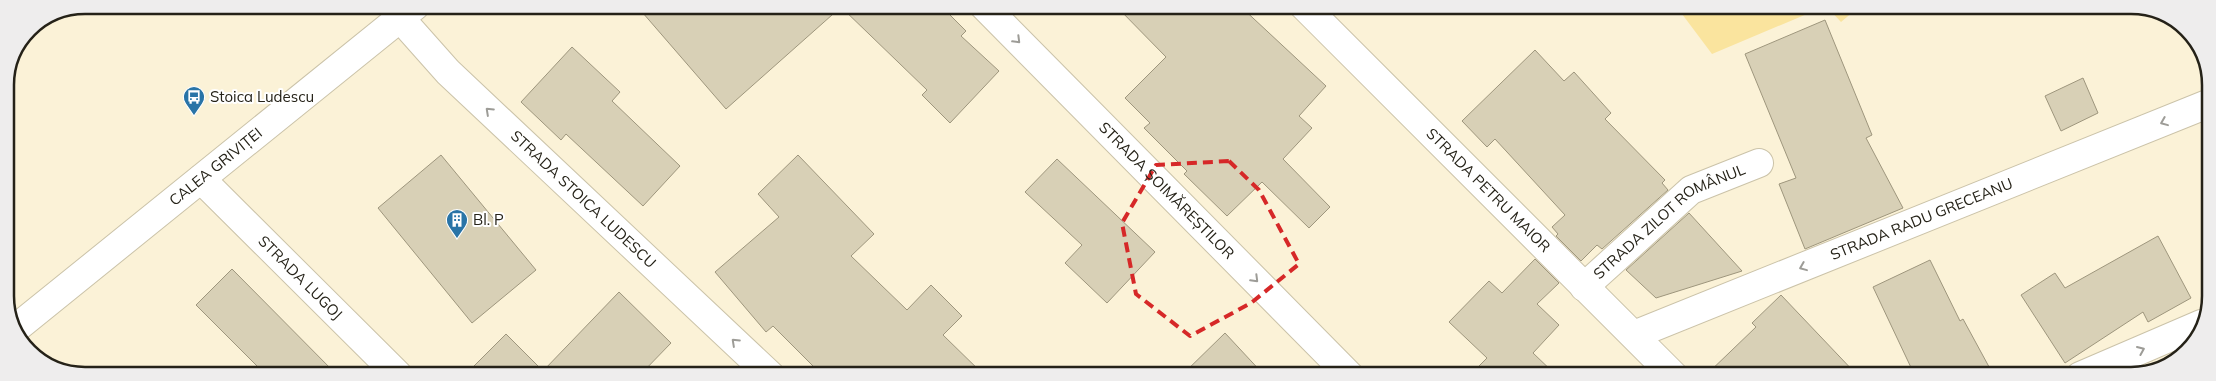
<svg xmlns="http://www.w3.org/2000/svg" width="2216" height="381" font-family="Mulish,sans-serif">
	<rect width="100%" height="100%" fill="#fbf2d7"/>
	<path fill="#fae49e" d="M 1676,6 L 1860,6 L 1841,22 L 1826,6 L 1712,54 Z"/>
	<path fill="#d8d0b6" stroke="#9e967d" d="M 636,5 L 940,5 L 966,31 L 961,36 L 999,71 L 950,123 L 922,95 L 927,90 L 841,7 L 726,109 Z
		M 1115,5 L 1239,5 L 1326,86 L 1299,116 L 1312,128 L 1283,159 L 1330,207 L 1309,228 L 1262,182 L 1227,216 L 1184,174 L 1187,171 L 1144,128 L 1150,123 L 1125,98 L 1166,57 Z
		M 1825,20 L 1872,135 L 1866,138 L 1903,208 L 1805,249 L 1779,184 L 1796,178 L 1745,54 Z
		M 572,47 L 620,92 L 612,101 L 680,166 L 643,206 L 566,134 L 561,140 L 521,102 Z
		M 1535,50 L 1564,81 L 1574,72 L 1611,113 L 1605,119 L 1665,180 L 1662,183 L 1668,190 L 1602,249 L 1597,245 L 1581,261 L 1556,236 L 1558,234 L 1552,227 L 1565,215 L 1495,139 L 1487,147 L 1462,121 Z
		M 2083,78 L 2098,113 L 2061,131 L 2045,96 Z
		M 441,155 L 536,270 L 472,323 L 378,208 Z
		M 798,155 L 874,234 L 851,256 L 907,310 L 931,285 L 962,316 L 943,335 L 985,376 L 826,376 L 820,373 L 773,326 L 766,332 L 715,272 L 779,217 L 758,194 Z
		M 1057,159 L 1155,252 L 1107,303 L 1065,263 L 1082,245 L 1025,192 Z
		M 1689,213 L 1742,271 L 1656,298 L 1626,270 Z
		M 2158,236 L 2191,298 L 2148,322 L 2143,312 L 2065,363 L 2021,295 L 2055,273 L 2065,288 Z
		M 1535,259 L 1559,283 L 1537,304 L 1559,325 L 1533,353 L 1557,376 L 1469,376 L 1487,358 L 1449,322 L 1489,281 L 1502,293 Z
		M 1930,260 L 1960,321 L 1963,319 L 1994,376 L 1915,376 L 1873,287 Z
		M 232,269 L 337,375 L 266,375 L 196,305 Z
		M 619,292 L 671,343 L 640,375 L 465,375 L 506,334 L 543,371 Z
		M 1781,295 L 1858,376 L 1705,376 L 1756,327 L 1752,323 Z
		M 1225,333 L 1265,376 L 1181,376 Z"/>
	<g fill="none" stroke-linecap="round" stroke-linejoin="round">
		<g stroke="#cbc3a9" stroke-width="30">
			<g id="minor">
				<path id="s1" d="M 983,5 L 1350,376"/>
				<path id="s2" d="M 1303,5 L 1674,376"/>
				<path id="s3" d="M 400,18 L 448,72 L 771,376"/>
				<path id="s4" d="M 201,179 L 398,375"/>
				<path id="s5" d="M 1584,287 L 1691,190 L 1759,163"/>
				<path id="s6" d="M 1634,335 L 2210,103"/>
				<path d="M 2080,376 L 2201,324"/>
			</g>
		</g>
		<g stroke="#cbc3a9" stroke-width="30">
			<g id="major">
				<path id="s7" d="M 15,329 L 416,5"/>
			</g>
		</g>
		<use href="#minor" stroke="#fff" stroke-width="28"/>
		<use href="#major" stroke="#fff" stroke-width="28"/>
	</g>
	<defs><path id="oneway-chevron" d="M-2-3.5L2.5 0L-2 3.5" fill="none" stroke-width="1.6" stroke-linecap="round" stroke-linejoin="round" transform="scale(1.25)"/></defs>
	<g stroke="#9d9c97">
		<use href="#oneway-chevron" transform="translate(1017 40) rotate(45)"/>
		<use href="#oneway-chevron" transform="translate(489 111) rotate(-137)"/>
		<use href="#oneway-chevron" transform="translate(2164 122) rotate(158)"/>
		<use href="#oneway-chevron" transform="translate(1803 267) rotate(158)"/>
		<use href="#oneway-chevron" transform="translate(1255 279) rotate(45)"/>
		<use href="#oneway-chevron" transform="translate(735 342) rotate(-137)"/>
		<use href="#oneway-chevron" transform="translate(2141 350) rotate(-23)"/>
	</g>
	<path fill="none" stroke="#d62828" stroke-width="4" stroke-dasharray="10 6" stroke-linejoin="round" d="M 1229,161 L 1259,190 L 1299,264 L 1251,303 L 1190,336 L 1136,294 L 1122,223 L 1156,165 Z"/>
	<defs>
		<g id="bus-pin" transform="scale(1.125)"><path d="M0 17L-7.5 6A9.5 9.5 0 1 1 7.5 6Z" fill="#2974a7" stroke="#fff"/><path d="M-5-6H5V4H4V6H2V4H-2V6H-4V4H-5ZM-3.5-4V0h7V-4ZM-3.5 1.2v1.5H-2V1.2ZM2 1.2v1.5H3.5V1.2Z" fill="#fff"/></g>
		<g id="building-pin" transform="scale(1.125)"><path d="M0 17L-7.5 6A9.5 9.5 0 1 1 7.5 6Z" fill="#2974a7" stroke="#fff"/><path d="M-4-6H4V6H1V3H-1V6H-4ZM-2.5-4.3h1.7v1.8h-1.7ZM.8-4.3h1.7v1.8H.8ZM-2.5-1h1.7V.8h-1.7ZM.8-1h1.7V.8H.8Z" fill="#fff"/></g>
	</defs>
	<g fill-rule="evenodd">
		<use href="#bus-pin" x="194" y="97"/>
		<use href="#building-pin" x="457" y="220"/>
	</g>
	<g text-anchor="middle" stroke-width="4" stroke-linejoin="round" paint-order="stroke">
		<g font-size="15" fill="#252218" stroke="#fff" text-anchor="start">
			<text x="210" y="102">Stoica Ludescu</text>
			<text x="473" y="225">Bl. P</text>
		</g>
		<g font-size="15" fill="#252218" stroke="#fff">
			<text dy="5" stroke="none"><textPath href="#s7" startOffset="258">CALEA GRIVIȚEI</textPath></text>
			<text dy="5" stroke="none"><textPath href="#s1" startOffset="261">STRADA ȘOIMĂREȘTILOR</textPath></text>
			<text dy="5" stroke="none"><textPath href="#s2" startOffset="262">STRADA PETRU MAIOR</textPath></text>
			<text dy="5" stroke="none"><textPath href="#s3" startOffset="258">STRADA STOICA LUDESCU</textPath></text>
			<text dy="5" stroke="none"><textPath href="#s6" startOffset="310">STRADA RADU GRECEANU</textPath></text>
			<text dy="5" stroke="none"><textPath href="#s5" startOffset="109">STRADA ZILOT ROMÂNUL</textPath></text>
			<text dy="5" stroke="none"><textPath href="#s4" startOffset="140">STRADA LUGOJ</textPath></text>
		</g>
	</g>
	<path d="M0 0H2216V381H0ZM85 14H2131A71 71 0 0 1 2202 85V296A71 71 0 0 1 2131 367H85A71 71 0 0 1 14 296V85A71 71 0 0 1 85 14Z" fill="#eeeded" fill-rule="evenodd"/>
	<path fill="none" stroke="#252218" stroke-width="2.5" d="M85 14H2131A71 71 0 0 1 2202 85V296A71 71 0 0 1 2131 367H85A71 71 0 0 1 14 296V85A71 71 0 0 1 85 14Z"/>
</svg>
